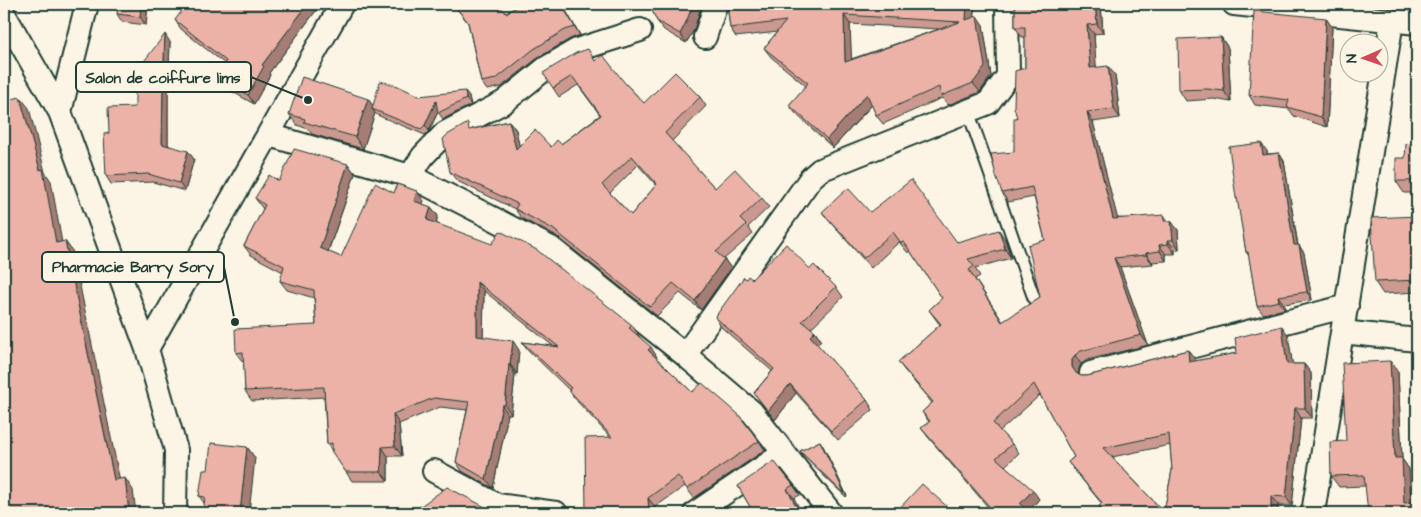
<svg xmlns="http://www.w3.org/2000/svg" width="1421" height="517" font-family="'Architects Daughter',sans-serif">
	<rect width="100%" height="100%" fill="#fcf5e5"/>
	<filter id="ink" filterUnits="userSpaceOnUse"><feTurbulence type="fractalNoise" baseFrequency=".02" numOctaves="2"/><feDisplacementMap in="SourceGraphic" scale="10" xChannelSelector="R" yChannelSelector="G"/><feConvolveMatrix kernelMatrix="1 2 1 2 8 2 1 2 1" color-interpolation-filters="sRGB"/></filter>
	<g filter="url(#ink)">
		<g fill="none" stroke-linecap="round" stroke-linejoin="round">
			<g stroke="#1f3d34" stroke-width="15">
				<path id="lane" d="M 968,111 L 1035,301"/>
			</g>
			<g stroke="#1f3d34" stroke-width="26">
				<path id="street" d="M 1234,4 L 1417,23
					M 4,14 L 60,112 L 147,349 L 176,450 L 175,513
					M 705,37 L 716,4
					M 60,112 L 87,4
					M 269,135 L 410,176 L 551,248 L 685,355 L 752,412 L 831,513
					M 410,176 L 423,156 L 445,133 L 504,102 L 546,68 L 577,50 L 640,30
					M 1342,332 L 1417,340
					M 147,349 L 342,4
					M 685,355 L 811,178 L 820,170 L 988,103 L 1008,76 L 1007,4
					M 1091,373 L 1347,306
					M 434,471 L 497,505 L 556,513
					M 695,513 L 784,453
					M 1313,513 L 1392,21"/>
			</g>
			<use href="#lane" stroke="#fcf5e5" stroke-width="11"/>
			<use href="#street" stroke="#fcf5e5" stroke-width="22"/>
		</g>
		<path fill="#cb9990" stroke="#1f3d34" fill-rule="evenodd" d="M 148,4 L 146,25 L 122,22 L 117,14 Z
			M 453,4 L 506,13 L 521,4 L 562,4 L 580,35 L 570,39 L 539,57 L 501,87 L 487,90 L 481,82 L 468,23 Z
			M 649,4 L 702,4 L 694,30 L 686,43 L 664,30 L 657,21 Z
			M 727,4 L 975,4 L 973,17 L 977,16 L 983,25 L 991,76 L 980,92 L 948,105 L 942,98 L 883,124 L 876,115 L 872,105 L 833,148 L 796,114 L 789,105 L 806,86 L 771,57 L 764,48 L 777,32 L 736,37 L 730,28 ZM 850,24 L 939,29 L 851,59 Z
			M 1015,4 L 1101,4 L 1103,33 L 1094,34 L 1096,68 L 1115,75 L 1120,118 L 1093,122 L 1117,218 L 1171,221 L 1178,230 L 1179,249 L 1175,250 L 1175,254 L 1166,254 L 1166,261 L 1152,262 L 1153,264 L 1120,267 L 1148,345 L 1087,360 L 1081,364 L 1079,369 L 1078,375 L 1081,376 L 1087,376 L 1188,350 L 1195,359 L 1195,361 L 1237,353 L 1288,335 L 1292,364 L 1304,364 L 1311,373 L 1312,418 L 1301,418 L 1292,506 L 1278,505 L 1278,513 L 1104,513 L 1099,506 L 1102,504 L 1075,471 L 1068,462 L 1074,457 L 1040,395 L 1000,431 L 1012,444 L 1019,453 L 1005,466 L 1039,499 L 1028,512 L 1030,513 L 993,513 L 928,437 L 921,428 L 929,422 L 922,412 L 932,403 L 905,371 L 898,362 L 940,325 L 929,310 L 942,298 L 910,251 L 908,253 L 899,242 L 871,268 L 829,221 L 822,212 L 870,212 L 957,242 L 1005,239 L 1011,258 L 975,268 L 980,276 L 975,279 L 1003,322 L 1040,297 L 1045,240 L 1034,197 L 1008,202 L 1002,193 L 1014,152 L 1017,118 L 1025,68 L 1025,37 L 1022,37 L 1015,27 ZM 1170,445 L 1172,470 L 1164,512 L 1112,457 Z
			M 318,8 L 269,73 L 270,75 L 254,104 L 224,87 L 217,78 L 225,64 L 181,29 L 175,20 Z
			M 1332,27 L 1327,127 L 1294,116 L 1289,109 L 1255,105 L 1249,95 Z
			M 1221,37 L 1228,48 L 1231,102 L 1214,99 L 1186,101 L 1179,90 Z
			M 170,42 L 168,94 L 168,145 L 194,159 L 185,191 L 153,182 L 111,184 L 106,176 L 109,133 L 135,107 Z
			M 595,60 L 624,82 L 644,103 L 700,97 L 706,106 L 672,141 L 715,188 L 762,198 L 769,207 L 748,227 L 753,234 L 724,259 L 731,268 L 701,310 L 680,293 L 657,316 L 559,238 L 521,218 L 515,209 L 457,181 L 450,172 L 472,129 L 509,121 L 516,130 L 519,146 L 551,147 L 561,144 L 600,115 L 578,85 L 559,97 L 553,88 ZM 638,165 L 656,185 L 631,215 L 610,193 Z
			M 419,96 L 469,97 L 471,105 L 443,119 L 438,112 L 429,131 L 425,135 L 377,115 L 375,113 L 363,149 L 312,134 L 308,129 L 297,125 L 289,114 L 368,99 L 373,106 Z
			M 1417,145 L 1417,193 L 1404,193 L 1396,181 L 1405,158 Z
			M 1267,151 L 1267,154 L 1279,153 L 1284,161 L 1298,245 L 1304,253 L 1312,300 L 1284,304 L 1285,309 L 1263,314 L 1257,306 L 1249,256 L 1246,252 L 1238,201 L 1236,198 Z
			M 348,164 L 355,174 L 328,252 L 341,257 L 394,193 L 424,201 L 422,204 L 431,207 L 438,216 L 436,223 L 632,325 L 638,334 L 638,335 L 657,357 L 656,358 L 692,392 L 759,441 L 765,450 L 694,498 L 685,486 L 655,507 L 655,513 L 586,513 L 610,437 L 575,399 L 569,390 L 529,351 L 522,342 L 553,346 L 484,291 L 483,337 L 519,350 L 517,374 L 515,374 L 511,414 L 508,414 L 493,488 L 462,471 L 456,462 L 467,410 L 440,407 L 399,424 L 402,456 L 388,456 L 388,481 L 352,481 L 327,444 L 324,397 L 252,401 L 245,391 L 244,362 L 243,362 L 236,353 L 316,325 L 314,298 L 287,290 L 280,281 L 283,272 L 251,255 L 244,246 L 263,209 L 255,198 L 279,181 Z
			M 1417,216 L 1417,292 L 1383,294 L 1375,282 Z
			M 810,269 L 836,287 L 843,297 L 811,328 L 815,331 L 821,340 L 817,344 L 867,400 L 873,410 L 838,440 L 796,393 L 775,420 L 754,393 L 772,371 L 721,327 L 715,317 L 746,279 L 752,279 Z
			M 1398,372 L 1402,459 L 1409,469 L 1411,502 L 1417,513 L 1365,486 L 1339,487 L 1331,476 L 1346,441 Z
			M 820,441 L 823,446 L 847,496 L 846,497 L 803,456 L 800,451 Z
			M 247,447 L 255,458 L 204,503 L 199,496 L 208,470 Z
			M 793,485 L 800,495 L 794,498 L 753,512 L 738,486 Z"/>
		<path fill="#a57d75" stroke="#1f3d34" d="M 141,4 L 148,4 L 146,25 L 140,17 Z
			M 308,4 L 314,4 L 318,8 L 269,73 L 270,75 L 254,104 L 248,95 L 262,65 Z
			M 561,4 L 562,4 L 580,35 L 575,27 Z
			M 693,4 L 702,4 L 694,30 L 686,43 L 680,34 Z
			M 967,4 L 975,4 L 972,29 L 966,20 Z
			M 1095,4 L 1101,4 L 1103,33 L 1097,24 Z
			M 844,15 L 850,24 L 852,71 L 845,62 Z
			M 977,16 L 983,25 L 991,76 L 980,92 L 973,83 Z
			M 1326,18 L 1332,27 L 1327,127 L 1321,117 Z
			M 1087,25 L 1094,34 L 1097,78 L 1090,68 Z
			M 165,34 L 170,42 L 168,94 L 168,152 L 162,144 L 163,86 Z
			M 1221,37 L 1228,48 L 1231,102 L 1224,91 Z
			M 1108,66 L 1115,75 L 1120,118 L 1114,109 Z
			M 465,91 L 469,97 L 471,105 L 466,99 Z
			M 867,94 L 873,103 L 833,148 L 827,139 Z
			M 20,97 L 29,108 L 45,172 L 51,181 L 64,254 L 56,243 L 40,170 Z
			M 368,99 L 376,110 L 372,109 L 375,113 L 363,149 L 355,137 Z
			M 436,101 L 440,107 L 429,131 L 425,125 Z
			M 1087,112 L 1093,122 L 1120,228 L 1113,219 Z
			M 509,121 L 516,130 L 522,158 L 516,149 Z
			M 1261,143 L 1267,151 L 1268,163 L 1263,155 Z
			M 188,151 L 194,159 L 185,191 L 179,183 Z
			M 1279,153 L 1284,161 L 1299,253 L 1294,245 Z
			M 348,164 L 355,174 L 326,257 L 320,248 Z
			M 417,191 L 424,201 L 420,210 L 414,201 Z
			M 431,207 L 438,216 L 434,229 L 427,220 Z
			M 1164,215 L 1170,224 L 1164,221 Z
			M 1171,221 L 1178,230 L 1179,249 L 1173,240 Z
			M 999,230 L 1005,239 L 1011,258 L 1005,249 Z
			M 1168,240 L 1175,250 L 1175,254 L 1168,244 Z
			M 65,241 L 73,252 L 122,491 L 114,480 Z
			M 1159,245 L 1166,254 L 1166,261 L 1160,251 Z
			M 1299,245 L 1304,253 L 1312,300 L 1307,292 Z
			M 1146,253 L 1152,262 L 1153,264 L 1146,255 Z
			M 1114,258 L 1120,267 L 1148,345 L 1141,335 Z
			M 724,259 L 731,268 L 701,310 L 695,301 Z
			M 477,282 L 484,291 L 483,345 L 477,336 Z
			M 1278,296 L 1284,304 L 1285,309 L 1279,301 Z
			M 1282,326 L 1288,335 L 1294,373 L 1287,364 Z
			M 815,331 L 821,340 L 817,345 L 810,336 Z
			M 513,341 L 519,350 L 517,374 L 510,364 Z
			M 651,347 L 657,357 L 655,360 L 648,350 Z
			M 1188,350 L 1195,359 L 1195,372 L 1189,362 Z
			M 1075,355 L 1081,364 L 1079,369 L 1078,377 L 1072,367 L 1072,360 Z
			M 1390,361 L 1398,372 L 1402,459 L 1409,469 L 1412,513 L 1404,503 L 1395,458 Z
			M 509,364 L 515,374 L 511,414 L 505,405 Z
			M 1304,364 L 1311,373 L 1312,418 L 1305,408 Z
			M 790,384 L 796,393 L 775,420 L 768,411 Z
			M 502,405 L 508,414 L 493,488 L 486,479 Z
			M 1295,408 L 1301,418 L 1292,506 L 1286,497 Z
			M 393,414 L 399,424 L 402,456 L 395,446 Z
			M 820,441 L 823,446 L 847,496 L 844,492 Z
			M 247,447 L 255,458 L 249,513 L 240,513 Z
			M 382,447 L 388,456 L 388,481 L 381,472 Z
			M 125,478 L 133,490 L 136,513 L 129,513 Z
			M 787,489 L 794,498 L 802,513 L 800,513 Z
			M 1033,490 L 1039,499 L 1027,513 L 1020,504 Z
			M 1271,496 L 1278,505 L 1278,513 L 1271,513 Z
			M 648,498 L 655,507 L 655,513 L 649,513 Z"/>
		<path fill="#ecb2a7" stroke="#1f3d34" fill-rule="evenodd" d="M 118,4 L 141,4 L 140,17 L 117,14 Z
			M 187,4 L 308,4 L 262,65 L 264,66 L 248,95 L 217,78 L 226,61 L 175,20 Z
			M 453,4 L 498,4 L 506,13 L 521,4 L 561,4 L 575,27 L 565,30 L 534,49 L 496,79 L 481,82 L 468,22 Z
			M 649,4 L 693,4 L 687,20 L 680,34 L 657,21 Z
			M 727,4 L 967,4 L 966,20 L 977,16 L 985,67 L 973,83 L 941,96 L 939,87 L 876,115 L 867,94 L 827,139 L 789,105 L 808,83 L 764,48 L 786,21 L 730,28 ZM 844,15 L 960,22 L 845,62 Z
			M 1015,4 L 1095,4 L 1097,24 L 1087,25 L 1090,68 L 1108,66 L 1114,109 L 1087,112 L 1113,219 L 1164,215 L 1164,221 L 1171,221 L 1173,240 L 1168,240 L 1168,244 L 1159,245 L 1160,251 L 1146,253 L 1146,255 L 1114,258 L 1141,335 L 1081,351 L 1075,355 L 1072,360 L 1072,367 L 1076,373 L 1081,376 L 1087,376 L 1188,350 L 1189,362 L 1237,353 L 1235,338 L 1282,326 L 1287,364 L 1304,364 L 1305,408 L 1295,408 L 1286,497 L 1271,496 L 1271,513 L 1106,513 L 1099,506 L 1102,503 L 1068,462 L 1074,457 L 1034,384 L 993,423 L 1012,444 L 996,458 L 1033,490 L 1020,504 L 1030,513 L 995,513 L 921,428 L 930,421 L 922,412 L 933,402 L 898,362 L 941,324 L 929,310 L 942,298 L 904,242 L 901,243 L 893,232 L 864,258 L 822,212 L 848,188 L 870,212 L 911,180 L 957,242 L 999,230 L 1005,249 L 968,259 L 974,266 L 969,270 L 1002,322 L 1040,297 L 1028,245 L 1045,240 L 1032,187 L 1002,193 L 996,176 L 991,154 L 1014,152 L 1014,118 L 1017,118 L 1014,107 L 1015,71 L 1025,68 L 1025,27 L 1015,27 ZM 1169,434 L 1172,470 L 1164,512 L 1103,448 Z
			M 1254,11 L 1326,18 L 1321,117 L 1287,107 L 1289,100 L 1249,95 Z
			M 165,34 L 163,86 L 162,144 L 188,151 L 179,183 L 148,174 L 106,176 L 104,134 L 109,133 L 108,108 L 135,107 L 135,73 Z
			M 1221,37 L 1224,91 L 1207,89 L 1179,90 L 1178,39 Z
			M 588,49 L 595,61 L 603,55 L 624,82 L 644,103 L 675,72 L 700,97 L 665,133 L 715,188 L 735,169 L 762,198 L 740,219 L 746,225 L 716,252 L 724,259 L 695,301 L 673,283 L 650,307 L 553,229 L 515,209 L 518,204 L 450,172 L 443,139 L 447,135 L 468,123 L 469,130 L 509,121 L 516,149 L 535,130 L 551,147 L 557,140 L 561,144 L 601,115 L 572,76 L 553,88 L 543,73 L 576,53 ZM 632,156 L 657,184 L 631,215 L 602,185 Z
			M 302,77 L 368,99 L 355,137 L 304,122 L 305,119 L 289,114 Z
			M 380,81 L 398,86 L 419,96 L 465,91 L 466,99 L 438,113 L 436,101 L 425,125 L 421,129 L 372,109 Z
			M 20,97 L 40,170 L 43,169 L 56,243 L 65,241 L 114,480 L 125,478 L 129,513 L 4,513 L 4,101 Z
			M 1261,143 L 1263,155 L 1279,153 L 1294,245 L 1299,245 L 1307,292 L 1278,296 L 1279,301 L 1257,306 L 1248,252 L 1246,252 L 1237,198 L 1236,198 L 1229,147 Z
			M 1406,144 L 1417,145 L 1417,181 L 1396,181 L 1396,158 L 1405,158 Z
			M 294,149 L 348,164 L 320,248 L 341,257 L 375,183 L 394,193 L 397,184 L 417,191 L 414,201 L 431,207 L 427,220 L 492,244 L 500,231 L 537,250 L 632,325 L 629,328 L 651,347 L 648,350 L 692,392 L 702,383 L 728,405 L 738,414 L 759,441 L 687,489 L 678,476 L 648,498 L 649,513 L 586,513 L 585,438 L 612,437 L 569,390 L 571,388 L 522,342 L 559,347 L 477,282 L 477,336 L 513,341 L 510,364 L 509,364 L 505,405 L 502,405 L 486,479 L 456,462 L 469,402 L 434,398 L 393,414 L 395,446 L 382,447 L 381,472 L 346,472 L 332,452 L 332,443 L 327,444 L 324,387 L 245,391 L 243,352 L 236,353 L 235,329 L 316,325 L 314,290 L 280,281 L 284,266 L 244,246 L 265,205 L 255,198 L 269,175 L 279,181 Z
			M 1417,216 L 1417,280 L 1375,282 L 1371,218 Z
			M 786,244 L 810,269 L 814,265 L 836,287 L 802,321 L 815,331 L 810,336 L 867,400 L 831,431 L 790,384 L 768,411 L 754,393 L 774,369 L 715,317 L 744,277 L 746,279 L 748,276 L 752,279 Z
			M 1390,361 L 1395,458 L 1402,458 L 1404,503 L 1417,502 L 1417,513 L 1368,513 L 1364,475 L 1331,476 L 1330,442 L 1346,441 L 1342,363 Z
			M 820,441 L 844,492 L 843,493 L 800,451 Z
			M 211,443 L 247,447 L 240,513 L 203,513 L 205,497 L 199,496 L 203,470 L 208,470 Z
			M 774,461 L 793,485 L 787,489 L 800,513 L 751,513 L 753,512 L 738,486 Z
			M 922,484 L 954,513 L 895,513 Z
			M 447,487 L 487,508 L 491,513 L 411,513 Z"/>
	</g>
	<path fill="none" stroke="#1f3d34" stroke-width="2" d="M308 100L251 77M235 322L224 267"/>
	<g fill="#1f3d34" stroke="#fcf5e5" stroke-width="2">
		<circle cx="308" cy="100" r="5"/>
		<circle cx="235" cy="322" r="5"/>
	</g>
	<g fill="#fcf5e5" stroke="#1f3d34" stroke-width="2">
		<rect x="76" y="62" width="175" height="30" rx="5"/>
		<rect x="42" y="252" width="182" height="30" rx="5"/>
	</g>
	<g font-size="15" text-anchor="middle" font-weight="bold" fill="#1f3d34">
		<text x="163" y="83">Salon de coiffure lims</text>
		<text x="133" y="272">Pharmacie Barry Sory</text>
	</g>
	<rect width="1421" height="517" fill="none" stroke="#fcf5e5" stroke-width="20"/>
	<rect x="10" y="10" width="1401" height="497" fill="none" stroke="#1f3d34" stroke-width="2" filter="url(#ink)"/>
	<g transform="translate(1364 58) rotate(268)"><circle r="24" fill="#fcf5e5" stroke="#a4ab9e"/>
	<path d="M0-4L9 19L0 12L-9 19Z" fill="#d1495b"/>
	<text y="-8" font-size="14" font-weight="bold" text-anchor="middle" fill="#1f3d34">N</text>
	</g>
</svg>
